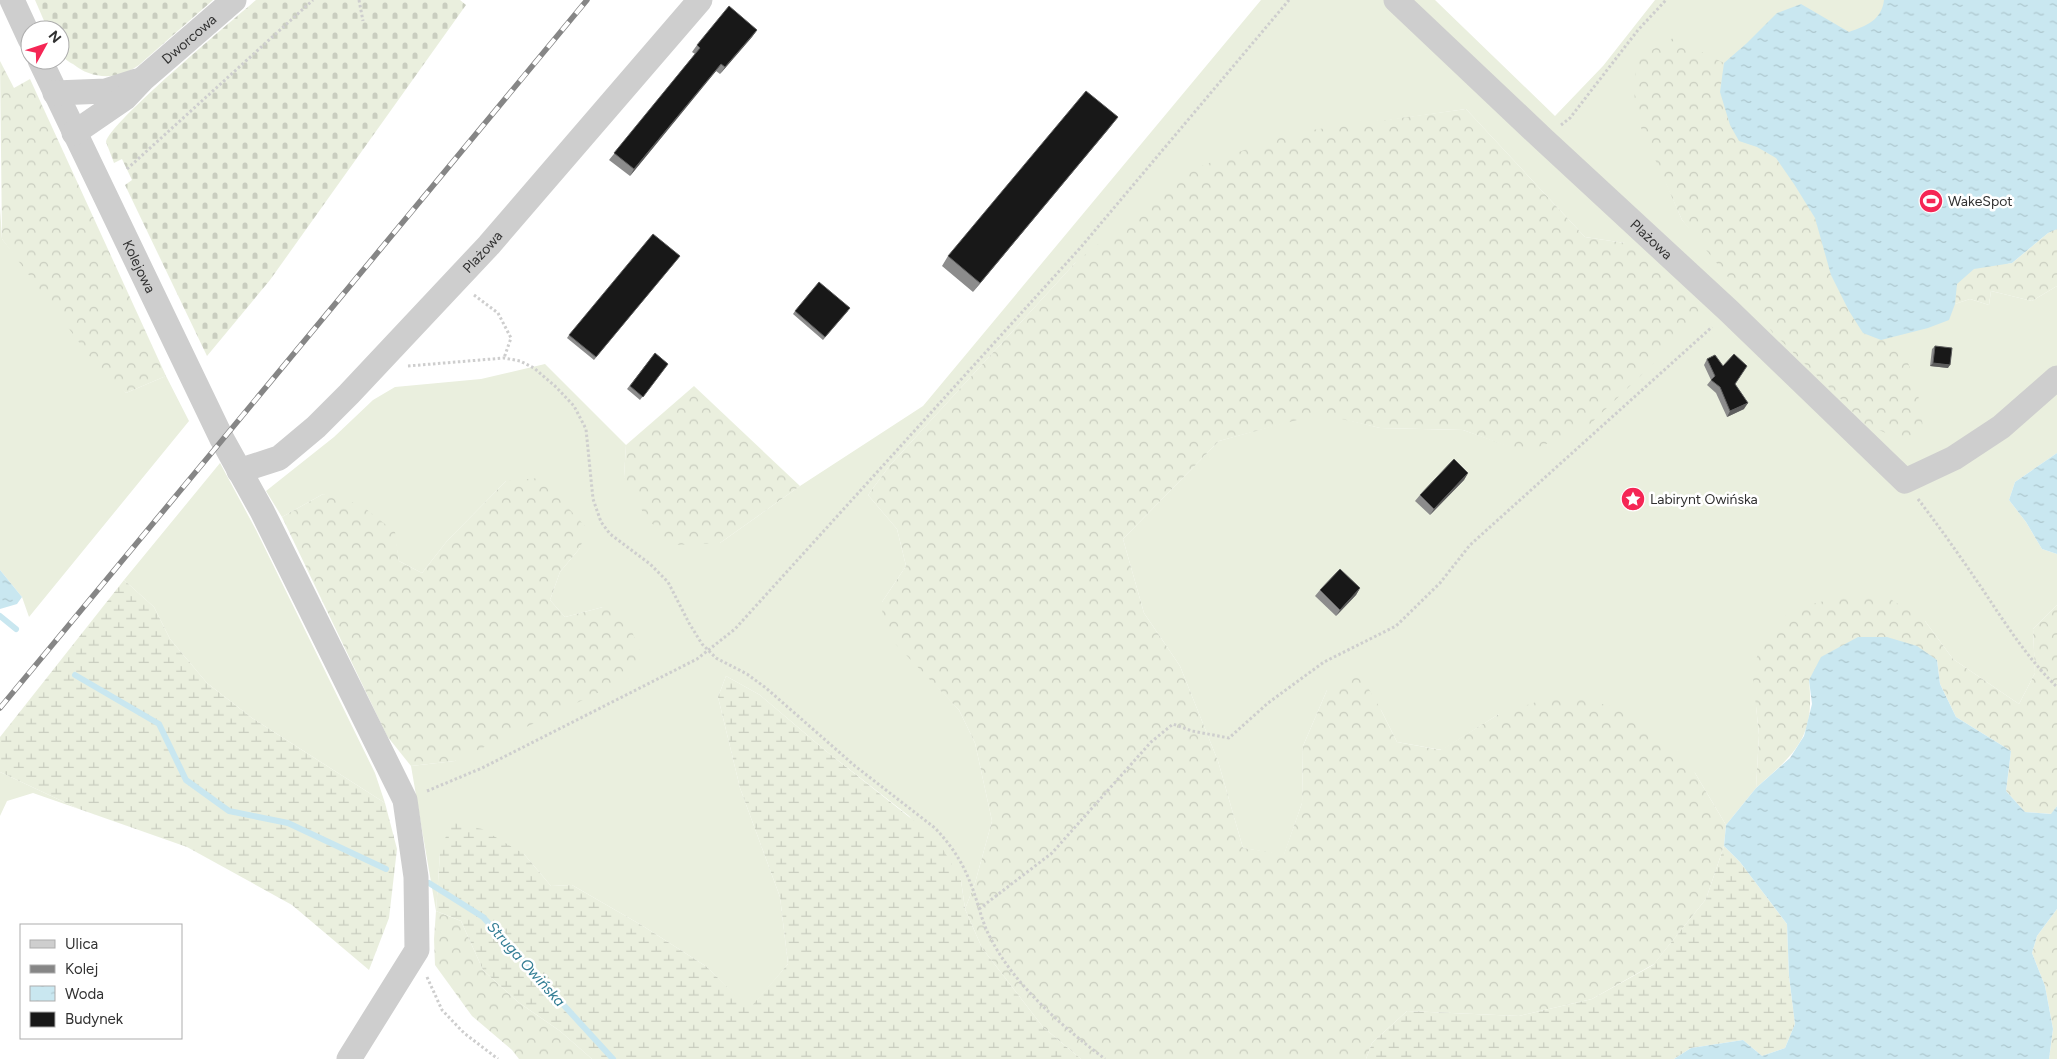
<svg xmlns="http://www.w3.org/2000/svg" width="2057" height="1059" font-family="Figtree,sans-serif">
	<defs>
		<pattern id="forest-crowns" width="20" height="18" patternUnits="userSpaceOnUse" patternTransform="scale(1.25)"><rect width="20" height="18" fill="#eaefde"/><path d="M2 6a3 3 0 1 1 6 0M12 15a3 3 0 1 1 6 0" fill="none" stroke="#c9cdbf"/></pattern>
		<pattern id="wetland-marsh" width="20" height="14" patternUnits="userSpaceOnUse" patternTransform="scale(1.25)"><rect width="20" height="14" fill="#eaefde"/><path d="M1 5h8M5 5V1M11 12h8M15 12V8" fill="none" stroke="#c9cdbf"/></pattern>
		<pattern id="cemetery-stones" width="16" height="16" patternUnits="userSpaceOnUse" patternTransform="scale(1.25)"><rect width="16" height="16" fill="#eaefde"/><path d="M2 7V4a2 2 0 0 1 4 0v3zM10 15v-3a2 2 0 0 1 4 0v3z" fill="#c9cdbf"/></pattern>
		<pattern id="water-ripples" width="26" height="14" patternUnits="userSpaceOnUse" patternTransform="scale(1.25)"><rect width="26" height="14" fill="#c9e7f0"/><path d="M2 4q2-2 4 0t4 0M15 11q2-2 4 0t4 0" fill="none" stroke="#adc7ce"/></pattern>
	</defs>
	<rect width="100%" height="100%" fill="#fff"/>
	<path fill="#eaefde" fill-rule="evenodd" d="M 1261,0 L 1435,0 L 1555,116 L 1603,66 L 1655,0 L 2057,0 L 2057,229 L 2048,233 L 1955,304 L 1970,299 L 1989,305 L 1991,291 L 2032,301 L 2057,286 L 2057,453 L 2015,482 L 2009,500 L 2026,522 L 2042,549 L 2057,554 L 2057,605 L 2033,629 L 2035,673 L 2019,704 L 1953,659 L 1925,621 L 1756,706 L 1759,735 L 1756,788 L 1726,825 L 1695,773 L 1499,714 L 1442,750 L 1397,742 L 1381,710 L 1327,690 L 1303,746 L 1302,803 L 1284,855 L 1243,848 L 1218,761 L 1180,666 L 1144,613 L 1123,539 L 1219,441 L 1320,413 L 1380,428 L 1463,430 L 1526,452 L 1625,243 L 1585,237 L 1466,109 L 1389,120 L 1075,263 L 890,465 L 868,495 L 897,529 L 906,566 L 882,602 L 931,680 L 959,710 L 975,743 L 992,821 L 975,883 L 965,909 L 961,880 L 909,816 L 826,751 L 760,695 L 726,676 L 718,697 L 740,788 L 780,897 L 788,964 L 749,1010 L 707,967 L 643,926 L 572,885 L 551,886 L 524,854 L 440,853 L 436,911 L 411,766 L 455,761 L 603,607 L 565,617 L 550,600 L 560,572 L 580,548 L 506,481 L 447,541 L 422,573 L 399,561 L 394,532 L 323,494 L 282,517 L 266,491 L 334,437 L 373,400 L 395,387 L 481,379 L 545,364 L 626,445 L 624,477 L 720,543 L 800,486 L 923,406 ZM 1661,171 L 1863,333 L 1863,423 L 1682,220 Z
		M 0,207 L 2,239 L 126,393 L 166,376 L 189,421 L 29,617 L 22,597 L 0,570 Z
		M 220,463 L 256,530 L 375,773 L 385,803 L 252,718 L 207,683 L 170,639 L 154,607 L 124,580 Z
		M 0,772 L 79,809 L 33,793 L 7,801 L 0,816 Z"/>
	<path fill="url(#forest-crowns)" d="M 1673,38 L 1724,63 L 1720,92 L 1730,125 L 1739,141 L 1757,147 L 1776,158 L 1815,218 L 1831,275 L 1881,340 L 1897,335 C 1911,370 1922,395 1923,433 L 1897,438 L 1863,423 L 1838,396 L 1773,333 L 1682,220 L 1634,112 L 1636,59 Z
		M 0,61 L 14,88 L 30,79 L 166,376 L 126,393 L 90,357 L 2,239 Z
		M 1466,109 L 1585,237 L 1625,243 L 1656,262 L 1687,289 L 1702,312 L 1674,344 L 1589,425 L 1526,453 L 1463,430 L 1380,428 L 1320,414 L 1219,441 L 1123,539 L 1144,613 L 1180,666 L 1218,761 L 1243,848 L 1284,854 L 1302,803 L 1303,746 L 1327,690 L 1359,672 L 1381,710 L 1397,742 L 1441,750 L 1499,714 L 1561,694 L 1631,711 L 1695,773 L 1726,825 L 1724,846 L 1706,899 L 1654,964 L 1592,999 L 1519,1016 L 1407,1011 L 1372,1043 L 1366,1059 L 1081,1059 L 1043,1027 L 982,948 L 965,909 L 975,883 L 992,821 L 975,743 L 959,710 L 883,631 L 882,602 L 906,566 L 897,529 L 868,495 L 890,465 L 1075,263 L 1185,172 L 1290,133 Z
		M 2057,229 L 2057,286 L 2032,301 L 1991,291 L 1989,305 L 1970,299 L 1955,304 L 1957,284 L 1974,269 L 2012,263 L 2048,233 Z
		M 694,386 L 800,486 L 720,543 L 672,545 L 645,516 L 624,477 L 626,445 Z
		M 540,478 L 587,528 L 580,548 L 560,572 L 550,600 L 565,617 L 603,607 L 625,614 L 641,654 L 629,678 L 455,761 L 411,766 L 387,736 L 282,517 L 323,494 L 361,505 L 395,532 L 399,561 L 422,573 L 447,541 L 506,481 Z
		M 1884,595 L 1925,621 L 1953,659 L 2019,704 L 2035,673 L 2033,629 L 2057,605 L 2057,806 L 2052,814 L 2025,812 L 2006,791 L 2011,751 L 1956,717 L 1940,684 L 1937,660 L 1809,680 C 1815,737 1797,752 1756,788 L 1759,735 L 1752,668 L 1768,632 L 1794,608 L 1842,597 Z
		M 2057,909 L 2057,1059 L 2049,1059 L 2053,1029 L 2045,986 L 2032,953 L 2037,936 Z
		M 436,911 L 461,921 L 483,970 L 518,1002 L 560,1031 L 592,1059 L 519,1059 L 512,1050 L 472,1016 L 435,965 L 434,939 Z"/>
	<path fill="url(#wetland-marsh)" d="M 124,580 L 154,607 L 170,639 L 207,683 L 252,718 L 385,803 L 397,849 L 389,918 L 369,970 L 292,905 L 187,847 L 79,809 L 0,772 L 0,737 Z
		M 726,676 L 760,695 L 826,751 L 937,839 L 961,880 L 965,909 L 982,948 L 1043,1027 L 1081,1059 L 592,1059 L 560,1031 L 518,1002 L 483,970 L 461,921 L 436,911 L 440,853 L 451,822 L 482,829 L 524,854 L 551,886 L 572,885 L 643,926 L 707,967 L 749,1009 L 788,964 L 780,897 L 740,788 L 718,697 Z
		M 1724,846 L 1740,862 L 1787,924 L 1789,976 L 1795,1024 L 1785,1048 L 1762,1056 L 1743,1040 L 1691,1048 L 1674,1059 L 1366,1059 L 1372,1043 L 1407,1011 L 1519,1016 L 1592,999 L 1653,965 L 1706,899 Z"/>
	<path fill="url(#cemetery-stones)" d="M 35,0 L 213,0 L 139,65 C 119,80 92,80 73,64 C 69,62 63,58 61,54 C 58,48 60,37 60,30 L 48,30 Z
		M 256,0 L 460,0 L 466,5 L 270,280 L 207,356 L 125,185 L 132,180 L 122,159 L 114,163 L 106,142 C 109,123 233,20 256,0 Z"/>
	<path fill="url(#water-ripples)" d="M 1884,0 L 2057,0 L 2057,229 L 2048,233 L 2012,263 L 1974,269 L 1957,284 L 1955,304 L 1949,320 L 1928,328 L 1881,340 L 1863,333 L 1849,311 L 1831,275 L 1815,218 L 1794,184 L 1776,158 L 1757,147 L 1739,141 L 1730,125 L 1720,92 L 1724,63 L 1747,43 L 1777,13 L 1801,4 L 1849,32 C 1866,26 1882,20 1884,0 Z
		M 2057,453 L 2057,554 L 2042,549 L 2026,522 L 2009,500 L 2015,482 Z
		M 0,570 L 22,597 L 17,604 L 0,609 Z
		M 1858,637 L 1887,637 L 1917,646 L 1937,660 L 1940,684 L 1956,717 L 2011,751 L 2006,791 L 2025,812 L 2051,814 L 2057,806 L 2057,909 L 2037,936 L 2032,953 L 2045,986 L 2053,1029 L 2049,1059 L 1674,1059 L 1691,1048 L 1743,1040 L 1762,1056 L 1785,1048 L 1795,1024 L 1789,976 L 1787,924 L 1740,862 L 1724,846 L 1726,825 L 1756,788 L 1790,758 L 1804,736 L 1812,704 L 1809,680 L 1821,657 Z"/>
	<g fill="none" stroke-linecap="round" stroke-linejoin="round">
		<path stroke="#c9e7f0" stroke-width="6" d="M 0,616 L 16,629
			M 75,675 L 159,724 L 186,780 L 229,811 L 288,823 L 386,869
			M 429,883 L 483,917 L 613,1059"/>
		<path stroke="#cecece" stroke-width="3" stroke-dasharray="2.5 2.5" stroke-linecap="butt" d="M 359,0 L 363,21
			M 1561,125 L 1570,118 L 1638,30 L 1666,0
			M 127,169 L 313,0
			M 474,295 L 498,313 L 511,338 L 504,358
			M 408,366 L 504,358 L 520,361 L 534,368 L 556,387 L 574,406 L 586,429 L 593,499 L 601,522 L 610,534 L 650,564 L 668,582 L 689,623 L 702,644 L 716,658 L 747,674 L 766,688 L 855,766 L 935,828 C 950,844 962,861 970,882 C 978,901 981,921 991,939 C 1015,986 1064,1028 1105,1059
			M 1918,499 C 1941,529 1962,559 1983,590 C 2005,623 2028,659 2057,687
			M 427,791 L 482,768 L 697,659 L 735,629 L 1081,247 L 1289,0
			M 979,909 L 1052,853 L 1151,742 L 1173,724 L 1192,731 L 1229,738 L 1268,703 L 1324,662 L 1396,626 L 1440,583 L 1470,545 L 1712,327
			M 427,977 L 442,1010 L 464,1033 L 498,1059"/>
		<g stroke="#cecece" stroke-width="25">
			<path d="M 12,0 L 30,39"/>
			<path id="s1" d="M 1396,0 L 1543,139 L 1729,311 L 1905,481 L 1954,458 L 2001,427 L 2057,378"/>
			<path id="s2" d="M 40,60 L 222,439 L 262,511 L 405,800 L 416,877 L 417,950 L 349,1059"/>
			<path d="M 55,93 L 106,91 L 137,81"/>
			<path id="s3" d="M 74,133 L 125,98 L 144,78 L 234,0"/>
			<path id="s4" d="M 239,471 L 279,458 L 316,427 L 349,394 L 489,245 L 700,0"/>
		</g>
		<g stroke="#868686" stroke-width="5.5">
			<path id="rail" d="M 0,708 L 587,0"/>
		</g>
		<use href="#rail" stroke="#fff" stroke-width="4" stroke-dasharray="11" stroke-linecap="butt"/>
	</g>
	<path fill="#8c8c8c" d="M 757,30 L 752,37 L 720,74 L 716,71 L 630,176 L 609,160 L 695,54 L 692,52 L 697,45 Z
		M 1111,126 L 973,292 L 942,266 L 948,256 Z
		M 680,256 L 594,360 L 567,338 L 569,335 Z
		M 795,311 L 848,311 L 823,340 L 793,314 Z
		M 1935,346 L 1948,368 L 1930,366 L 1932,349 Z
		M 655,353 L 668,364 L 640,400 L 627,389 Z
		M 1707,359 L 1723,366 L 1735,384 L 1744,409 L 1727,417 L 1716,393 L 1707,385 L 1711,380 L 1704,365 Z
		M 1468,473 L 1464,480 L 1430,515 L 1415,501 L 1420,495 Z
		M 1360,588 L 1356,595 L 1336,616 L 1315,596 L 1320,590 Z"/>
	<path fill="#5d5d5d" d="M 757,30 L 752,37 L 720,74 L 725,67 Z
		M 721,64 L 716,71 L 630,176 L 634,169 Z
		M 1118,117 L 1111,126 L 973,292 L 980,283 Z
		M 1933,363 L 1950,365 L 1948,368 L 1930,366 Z
		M 1748,403 L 1744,409 L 1727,417 L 1730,411 Z
		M 1468,473 L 1464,480 L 1430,515 L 1434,509 Z
		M 1360,588 L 1356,595 L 1336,616 L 1340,610 Z"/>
	<path fill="#181818" stroke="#5d5d5d" d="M 729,6 L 757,30 L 725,67 L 721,64 L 634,169 L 614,153 L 700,48 L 697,45 Z
		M 1086,91 L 1118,117 L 980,283 L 948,256 Z
		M 653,234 L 680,256 L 596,357 L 569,335 Z
		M 819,282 L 850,308 L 825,337 L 795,311 Z
		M 1935,346 L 1952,348 L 1950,365 L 1933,363 Z
		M 655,353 L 668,364 L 643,397 L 630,386 Z
		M 1734,354 L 1747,366 L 1735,384 L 1748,403 L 1730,411 L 1720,387 L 1711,380 L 1715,376 L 1707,359 L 1715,355 L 1723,366 Z
		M 1454,459 L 1468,473 L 1434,509 L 1420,495 Z
		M 1340,569 L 1360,588 L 1340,610 L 1320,590 Z"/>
	<defs>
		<g id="stadium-disc" transform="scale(1.25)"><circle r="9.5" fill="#f52655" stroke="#fff"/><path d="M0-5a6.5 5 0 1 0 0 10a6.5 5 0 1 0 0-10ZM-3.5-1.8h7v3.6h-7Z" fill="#fff"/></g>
		<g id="sight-disc" transform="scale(1.25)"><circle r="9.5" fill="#f52655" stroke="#fff"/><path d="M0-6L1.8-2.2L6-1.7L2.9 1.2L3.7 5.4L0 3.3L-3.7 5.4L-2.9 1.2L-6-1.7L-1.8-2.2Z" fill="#fff"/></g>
	</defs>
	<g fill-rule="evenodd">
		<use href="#stadium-disc" x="1931" y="201"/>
		<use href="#sight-disc" x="1633" y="499"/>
	</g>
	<g text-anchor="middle" stroke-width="5" stroke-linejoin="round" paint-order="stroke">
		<g font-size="14" fill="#313131" stroke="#fff">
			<text dy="5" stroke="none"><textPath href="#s3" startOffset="149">Dworcowa</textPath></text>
			<text dy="5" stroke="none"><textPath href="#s1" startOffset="350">Plażowa</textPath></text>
			<text dy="5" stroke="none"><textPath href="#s4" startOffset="332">Plażowa</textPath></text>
			<text dy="5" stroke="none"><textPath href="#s2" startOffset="229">Kolejowa</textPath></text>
		</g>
		<g font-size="14" fill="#313131" stroke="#fff" text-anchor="start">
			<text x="1948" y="206">WakeSpot</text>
			<text x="1650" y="504">Labirynt Owińska</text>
		</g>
		<g font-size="15" font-style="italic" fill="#347e95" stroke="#fff">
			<text transform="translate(526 964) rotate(48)" y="5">Struga Owińska</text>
		</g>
	</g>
	<rect x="20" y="924" width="162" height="115" fill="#ffffff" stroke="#adadad"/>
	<rect x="30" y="940" width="25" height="8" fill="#cecece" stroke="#adadad"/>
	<text x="65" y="949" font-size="15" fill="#313131">Ulica</text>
	<rect x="30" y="965" width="25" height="8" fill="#868686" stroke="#adadad"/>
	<text x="65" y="974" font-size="15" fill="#313131">Kolej</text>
	<rect x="30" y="986" width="25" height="15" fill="url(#water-ripples)" stroke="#adadad"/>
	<text x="65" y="999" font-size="15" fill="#313131">Woda</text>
	<rect x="30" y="1012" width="25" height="15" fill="#181818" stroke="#adadad"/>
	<text x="65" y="1024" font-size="15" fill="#313131">Budynek</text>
	<g transform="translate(45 45) rotate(50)"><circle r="24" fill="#ffffff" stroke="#adadad"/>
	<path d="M0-4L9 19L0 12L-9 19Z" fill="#f52655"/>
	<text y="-8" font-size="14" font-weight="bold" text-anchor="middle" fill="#313131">N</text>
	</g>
</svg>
